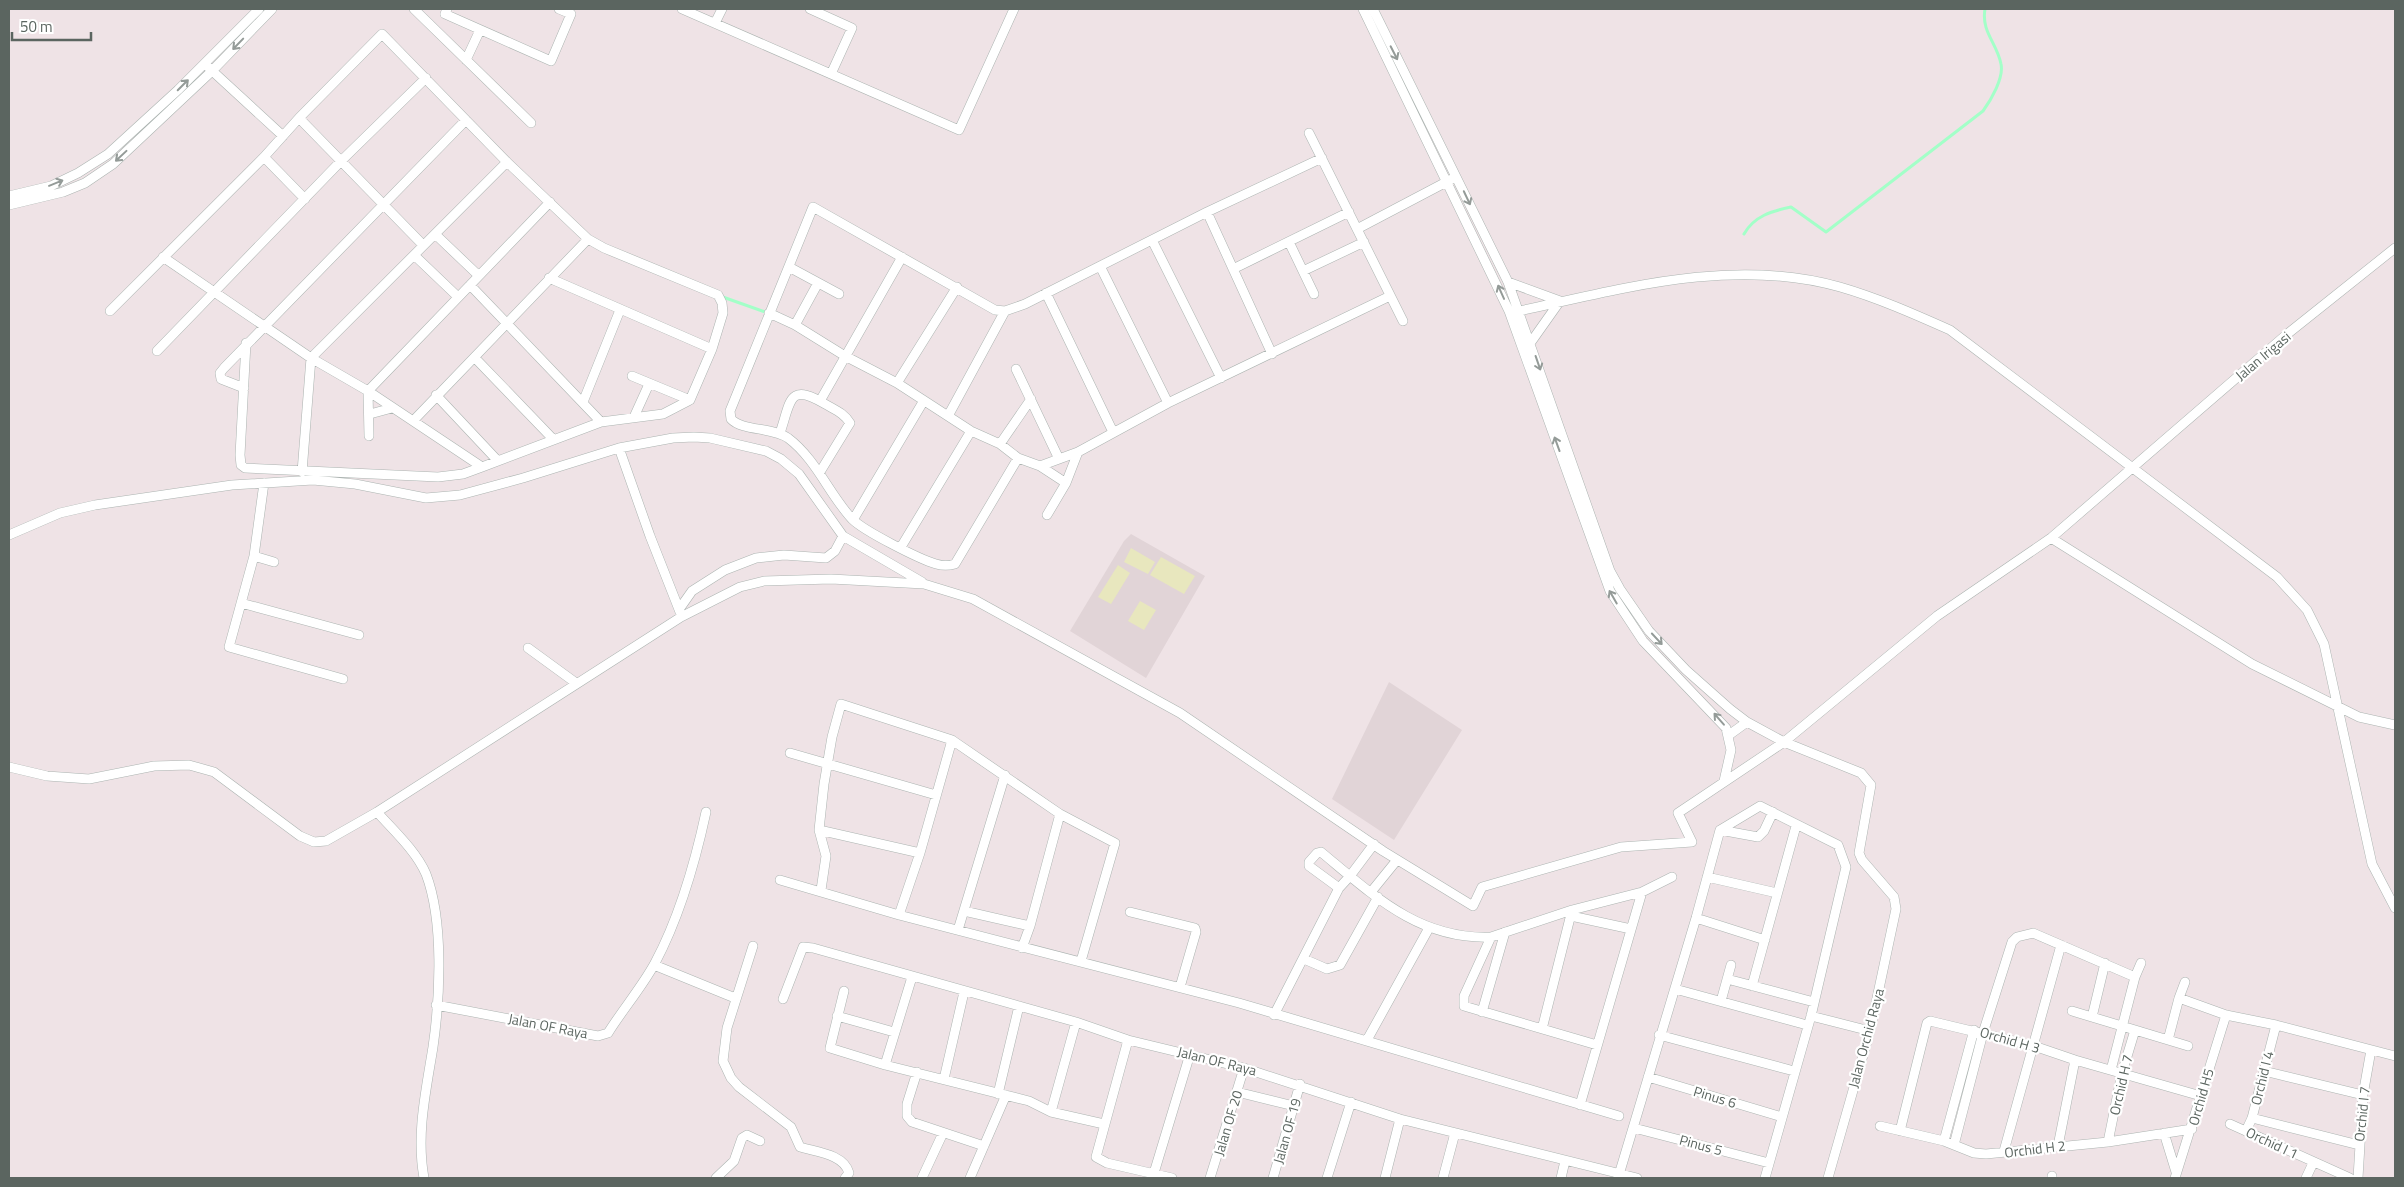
<svg xmlns="http://www.w3.org/2000/svg" width="2404" height="1187" font-family="'Titillium Web',sans-serif">
	<rect width="100%" height="100%" fill="#efe3e6"/>
	<path fill="#e1d4d7" d="M 1131,534 L 1205,576 L 1146,678 L 1070,631 L 1124,541 Z
		M 1389,682 L 1462,730 L 1394,840 L 1332,799 Z"/>
	<path fill="#e8e7be" d="M 1131,548 L 1155,562 L 1148,574 L 1124,562 Z
		M 1161,557 L 1195,576 L 1184,594 L 1150,575 Z
		M 1118,565 L 1130,573 L 1111,604 L 1098,597 Z
		M 1140,601 L 1156,610 L 1144,630 L 1128,621 Z"/>
	<g fill="none" stroke-linecap="round" stroke-linejoin="round">
		<path stroke="#a3ffc8" stroke-width="3" d="M 1744,234 C 1754,216 1772,211 1791,207 L 1826,232 L 1983,111 C 1991,100 2004,78 2001,64 C 1997,43 1981,32 1985,9
			M 720,296 L 768,313"/>
		<g stroke="#acb4b1" stroke-width="10">
			<path id="minor" d="M 414,9 L 531,123
				M 447,9 L 445,14 L 551,61 L 571,14 L 559,9
				M 682,9 L 959,130 L 1014,9
				M 810,9 L 852,28 L 831,74
				M 1363,9 L 1509,311 L 1610,591 L 1643,641 L 1726,728 L 1731,750 L 1724,781
				M 1373,9 L 1508,282 L 1610,571 L 1620,589 L 1649,631 L 1686,670 L 1730,709 L 1747,722 L 1784,742 L 1861,773 L 1871,785 L 1859,853 L 1862,860 L 1894,897 L 1896,909 L 1870,1031 L 1828,1178
				M 715,23 L 722,9
				M 466,60 L 480,30
				M 208,67 L 283,136
				M 299,118 L 423,245
				M 1309,133 L 1403,321
				M 264,157 L 305,199
				M 9,196 L 51,186 L 78,173 L 108,154 L 178,90 L 259,9
				M 9,205 L 63,192 L 85,183 L 113,164 L 212,71 L 272,9
				M 1207,212 L 1272,354
				M 1357,229 L 1452,179
				M 435,234 L 478,275
				M 1152,240 L 1221,378
				M 1289,242 L 1314,294
				M 414,255 L 457,296
				M 1100,266 L 1168,403
				M 789,267 L 839,294
				M 1233,269 L 1349,212
				M 1303,271 L 1364,242
				M 549,278 L 712,349
				M 1508,282 L 1560,301 L 1531,342
				M 470,285 L 601,422
				M 1046,293 L 1113,432
				M 110,311 L 264,157 L 299,118 L 382,34 L 507,162 L 588,239 L 604,248 L 718,295 L 722,303 L 723,313 L 712,349 L 690,400 L 663,414 L 601,422 L 482,467 L 368,391 L 311,358 L 163,257
				M 769,313 L 795,325 L 845,356 L 897,383 L 971,431 L 1000,444 L 1018,458 L 1040,466 L 1066,483 L 1078,452
				M 1510,313 C 1618,290 1731,256 1840,287 C 1878,298 1914,314 1950,330 L 2277,577 L 2307,610 L 2324,644 L 2372,864 L 2395,908
				M 795,325 L 818,283
				M 246,343 L 240,455 L 241,465 L 245,468 L 438,477 L 463,474 L 482,467
				M 157,351 L 341,161 L 426,78
				M 475,358 L 553,439
				M 1016,369 L 1059,459
				M 632,376 L 690,400
				M 897,383 L 957,287
				M 244,388 L 221,379 L 220,373 L 224,368 L 466,120
				M 436,395 L 497,460
				M 820,401 L 902,257
				M 583,402 L 620,310
				M 370,414 L 392,408
				M 948,416 L 1005,311
				M 634,417 L 649,384
				M 413,421 L 588,239
				M 780,433 C 791,401 788,382 825,404 C 835,410 844,413 850,423 L 820,472
				M 369,436 L 368,391 L 550,202
				M 1000,444 L 1031,399
				M 619,448 L 650,536 L 680,612
				M 1018,458 L 955,564 C 948,566 943,566 936,564 C 919,559 864,531 852,519 C 829,494 816,459 788,438 C 772,427 742,431 731,419 L 730,411 L 813,207 L 995,310 L 1005,311 L 1025,304 L 1207,212 L 1322,158
				M 1040,466 L 1078,452 L 1168,403 L 1390,296
				M 302,472 L 311,358 L 507,162
				M 264,483 L 254,556 L 229,647 L 343,679
				M 1047,515 L 1066,483
				M 853,520 L 923,402
				M 9,535 L 60,513 L 95,505 L 232,485 L 313,480 L 355,484 L 426,498 L 460,495 L 523,478 L 619,448 L 673,438 L 694,437 L 710,438 L 766,451 L 781,459 L 799,474 L 843,536 L 922,582
				M 2051,538 L 2252,664 L 2359,717 L 2395,725
				M 901,547 L 971,431
				M 254,556 L 274,562
				M 241,603 L 359,635
				M 680,608 L 692,591 L 725,570 L 756,558 L 784,555 L 826,558 L 835,551 L 843,536
				M 528,648 L 576,683
				M 1729,735 L 1747,722
				M 790,753 L 936,795
				M 9,767 L 47,776 L 89,779 L 154,766 L 189,765 L 214,772 L 300,836 L 314,842 L 326,841 L 377,812 L 681,617 L 740,587 L 764,581 L 831,579 L 924,584 L 973,599 L 1180,713 L 1383,851 L 1473,906 L 1482,887 L 1621,847 L 1692,842 L 1678,813 L 1784,742 L 1937,616 L 2051,538 L 2286,335 L 2395,248
				M 377,812 C 394,831 416,851 426,874 C 444,921 440,998 433,1047 C 426,1091 416,1134 424,1178
				M 819,830 L 920,853
				M 1720,830 L 1758,837 L 1764,831 L 1773,812
				M 1707,877 L 1777,893
				M 780,880 L 899,915 L 1239,1003 L 1619,1116
				M 1339,888 L 1309,866 L 1309,862 L 1317,853 L 1321,852 C 1373,895 1419,940 1491,937 L 1572,910 L 1642,892 L 1672,877
				M 821,890 L 826,856 L 819,830 L 824,784 L 832,737 L 841,704 L 952,740 L 1060,814 L 1115,843 L 1081,961
				M 1371,892 L 1397,860
				M 964,911 L 1030,926
				M 1130,912 L 1195,928 L 1196,932 L 1180,987
				M 899,915 L 920,853 L 952,740
				M 1571,916 L 1631,929
				M 1696,918 L 1765,940
				M 958,930 L 1005,775
				M 1491,937 L 1464,996 L 1464,1006 L 1597,1045
				M 753,946 L 727,1028 L 723,1061 L 731,1078 L 739,1087 L 791,1127 L 800,1147 C 816,1152 844,1154 849,1173 L 845,1178
				M 1022,948 L 1030,926 L 1060,814
				M 1304,959 L 1327,969 L 1340,965 L 1378,897
				M 654,965 L 735,998
				M 1727,979 L 1814,1002
				M 1752,986 L 1796,826
				M 1675,989 L 1807,1025
				M 844,991 L 830,1048 L 885,1065 L 1029,1101 L 1051,1112 L 1104,1124
				M 2179,998 L 2226,1015 L 2276,1025 L 2395,1056
				M 783,999 L 803,947 L 813,948 L 1076,1022 L 1128,1040 L 1244,1068 L 1400,1119 L 1637,1178
				M 1721,1001 L 1731,965
				M 436,1005 L 598,1036 L 608,1033 C 623,1009 642,987 655,963 C 680,916 695,863 706,812
				M 2072,1011 L 2188,1046
				M 1482,1012 L 1505,932
				M 1274,1015 L 1339,888 L 1350,876 L 1374,844
				M 837,1016 L 894,1032
				M 1811,1016 L 1870,1031
				M 2092,1017 L 2105,963
				M 1542,1029 L 1572,910
				M 1659,1035 L 1794,1071
				M 1128,1040 L 1096,1157 L 1107,1163 L 1172,1178
				M 1367,1040 L 1429,928
				M 2168,1040 L 2179,998 L 2185,982
				M 885,1065 L 912,977
				M 2111,1070 L 2135,977 L 2141,963
				M 2264,1071 L 2363,1095
				M 917,1072 L 907,1104 L 907,1116 L 912,1122 L 984,1146
				M 1648,1077 L 1782,1117
				M 944,1079 L 964,992
				M 1237,1092 L 1294,1106
				M 998,1094 L 1019,1006
				M 1580,1105 L 1642,892
				M 1051,1112 L 1076,1022
				M 2252,1118 L 2359,1145
				M 2230,1124 L 2350,1178
				M 1880,1126 L 1944,1141 L 1974,1153 L 1986,1154 L 2108,1142 L 2192,1129
				M 1634,1128 L 1769,1163
				M 1900,1131 L 1927,1023 L 1930,1021 L 2034,1046 L 2075,1060 L 2201,1096
				M 2246,1131 L 2252,1118 L 2276,1025
				M 2164,1133 L 2176,1172
				M 1944,1141 L 1974,1030
				M 2108,1142 L 2122,1073 L 2135,1030
				M 1954,1145 L 1983,1033 L 2012,942 L 2017,937 L 2033,933 L 2135,977
				M 2058,1146 L 2075,1060
				M 2004,1151 L 2061,945
				M 1154,1173 L 1190,1054
				M 2052,1176 L 2052,1178
				M 716,1178 L 734,1161 L 742,1138 L 747,1135 L 760,1141
				M 922,1178 L 943,1133
				M 970,1178 L 1006,1095
				M 1210,1178 L 1244,1068
				M 1273,1178 L 1300,1084
				M 1327,1178 L 1351,1102
				M 1385,1178 L 1400,1119
				M 1443,1178 L 1455,1133
				M 1561,1178 L 1565,1161
				M 1618,1178 L 1696,918 L 1720,830 L 1760,806 L 1838,845 L 1846,867 L 1811,1016 L 1765,1178
				M 2175,1178 L 2226,1015
				M 2306,1178 L 2313,1163
				M 2358,1178 L 2363,1095 L 2371,1050"/>
		</g>
		<use href="#minor" stroke="#fff" stroke-width="9"/>
	</g>
	<defs><path id="oneway-shaft" d="M-6 0H5M1.5-3L5.5 0L1.5 3" fill="none" stroke-width="1.6" stroke-linecap="round" stroke-linejoin="round" transform="scale(1.25)"/></defs>
	<g stroke="#949b98">
		<use href="#oneway-shaft" transform="translate(238 44) rotate(134)"/>
		<use href="#oneway-shaft" transform="translate(1394 53) rotate(63)"/>
		<use href="#oneway-shaft" transform="translate(183 85) rotate(-45)"/>
		<use href="#oneway-shaft" transform="translate(121 156) rotate(137)"/>
		<use href="#oneway-shaft" transform="translate(56 183) rotate(-22)"/>
		<use href="#oneway-shaft" transform="translate(1467 198) rotate(65)"/>
		<use href="#oneway-shaft" transform="translate(1501 292) rotate(-114)"/>
		<use href="#oneway-shaft" transform="translate(1538 363) rotate(71)"/>
		<use href="#oneway-shaft" transform="translate(1557 444) rotate(-110)"/>
		<use href="#oneway-shaft" transform="translate(1613 597) rotate(-120)"/>
		<use href="#oneway-shaft" transform="translate(1657 639) rotate(47)"/>
		<use href="#oneway-shaft" transform="translate(1719 719) rotate(-131)"/>
	</g>
	<g text-anchor="middle" stroke-width="4.5" stroke-linejoin="round" paint-order="stroke">
		<g font-size="14" fill="#5b6560" stroke="#fff">
			<text transform="translate(2263 356) rotate(-40)" y="5">Jalan Irigasi</text>
			<text transform="translate(548 1026) rotate(11)" y="5">Jalan OF Raya</text>
			<text transform="translate(1866 1038) rotate(-75)" y="5">Jalan Orchid Raya</text>
			<text transform="translate(2010 1040) rotate(16)" y="5">Orchid H 3</text>
			<text transform="translate(1217 1061) rotate(14)" y="5">Jalan OF Raya</text>
			<text transform="translate(2262 1078) rotate(-76)" y="5">Orchid I 4</text>
			<text transform="translate(2121 1085) rotate(-77)" y="5">Orchid H 7</text>
			<text transform="translate(1715 1097) rotate(17)" y="5">Pinus 6</text>
			<text transform="translate(2201 1097) rotate(-74)" y="5">Orchid H5</text>
			<text transform="translate(2362 1114) rotate(-84)" y="5">Orchid I 7</text>
			<text transform="translate(1228 1123) rotate(-73)" y="5">Jalan OF 20</text>
			<text transform="translate(1287 1131) rotate(-74)" y="5">Jalan OF 19</text>
			<text transform="translate(2272 1143) rotate(25)" y="5">Orchid I 1</text>
			<text transform="translate(1701 1145) rotate(15)" y="5">Pinus 5</text>
			<text transform="translate(2035 1149) rotate(-7)" y="5">Orchid H 2</text>
		</g>
	</g>
	<rect width="2404" height="1187" fill="none" stroke="#5b6560" stroke-width="20"/>
	<path d="M12 32v8h79v-8" fill="none" stroke="#5b6560" stroke-width="2.5"/>
	<text x="20" y="32" font-size="15" fill="#5b6560" stroke="#ffffff" stroke-width="4" paint-order="stroke">50 m</text>
</svg>
